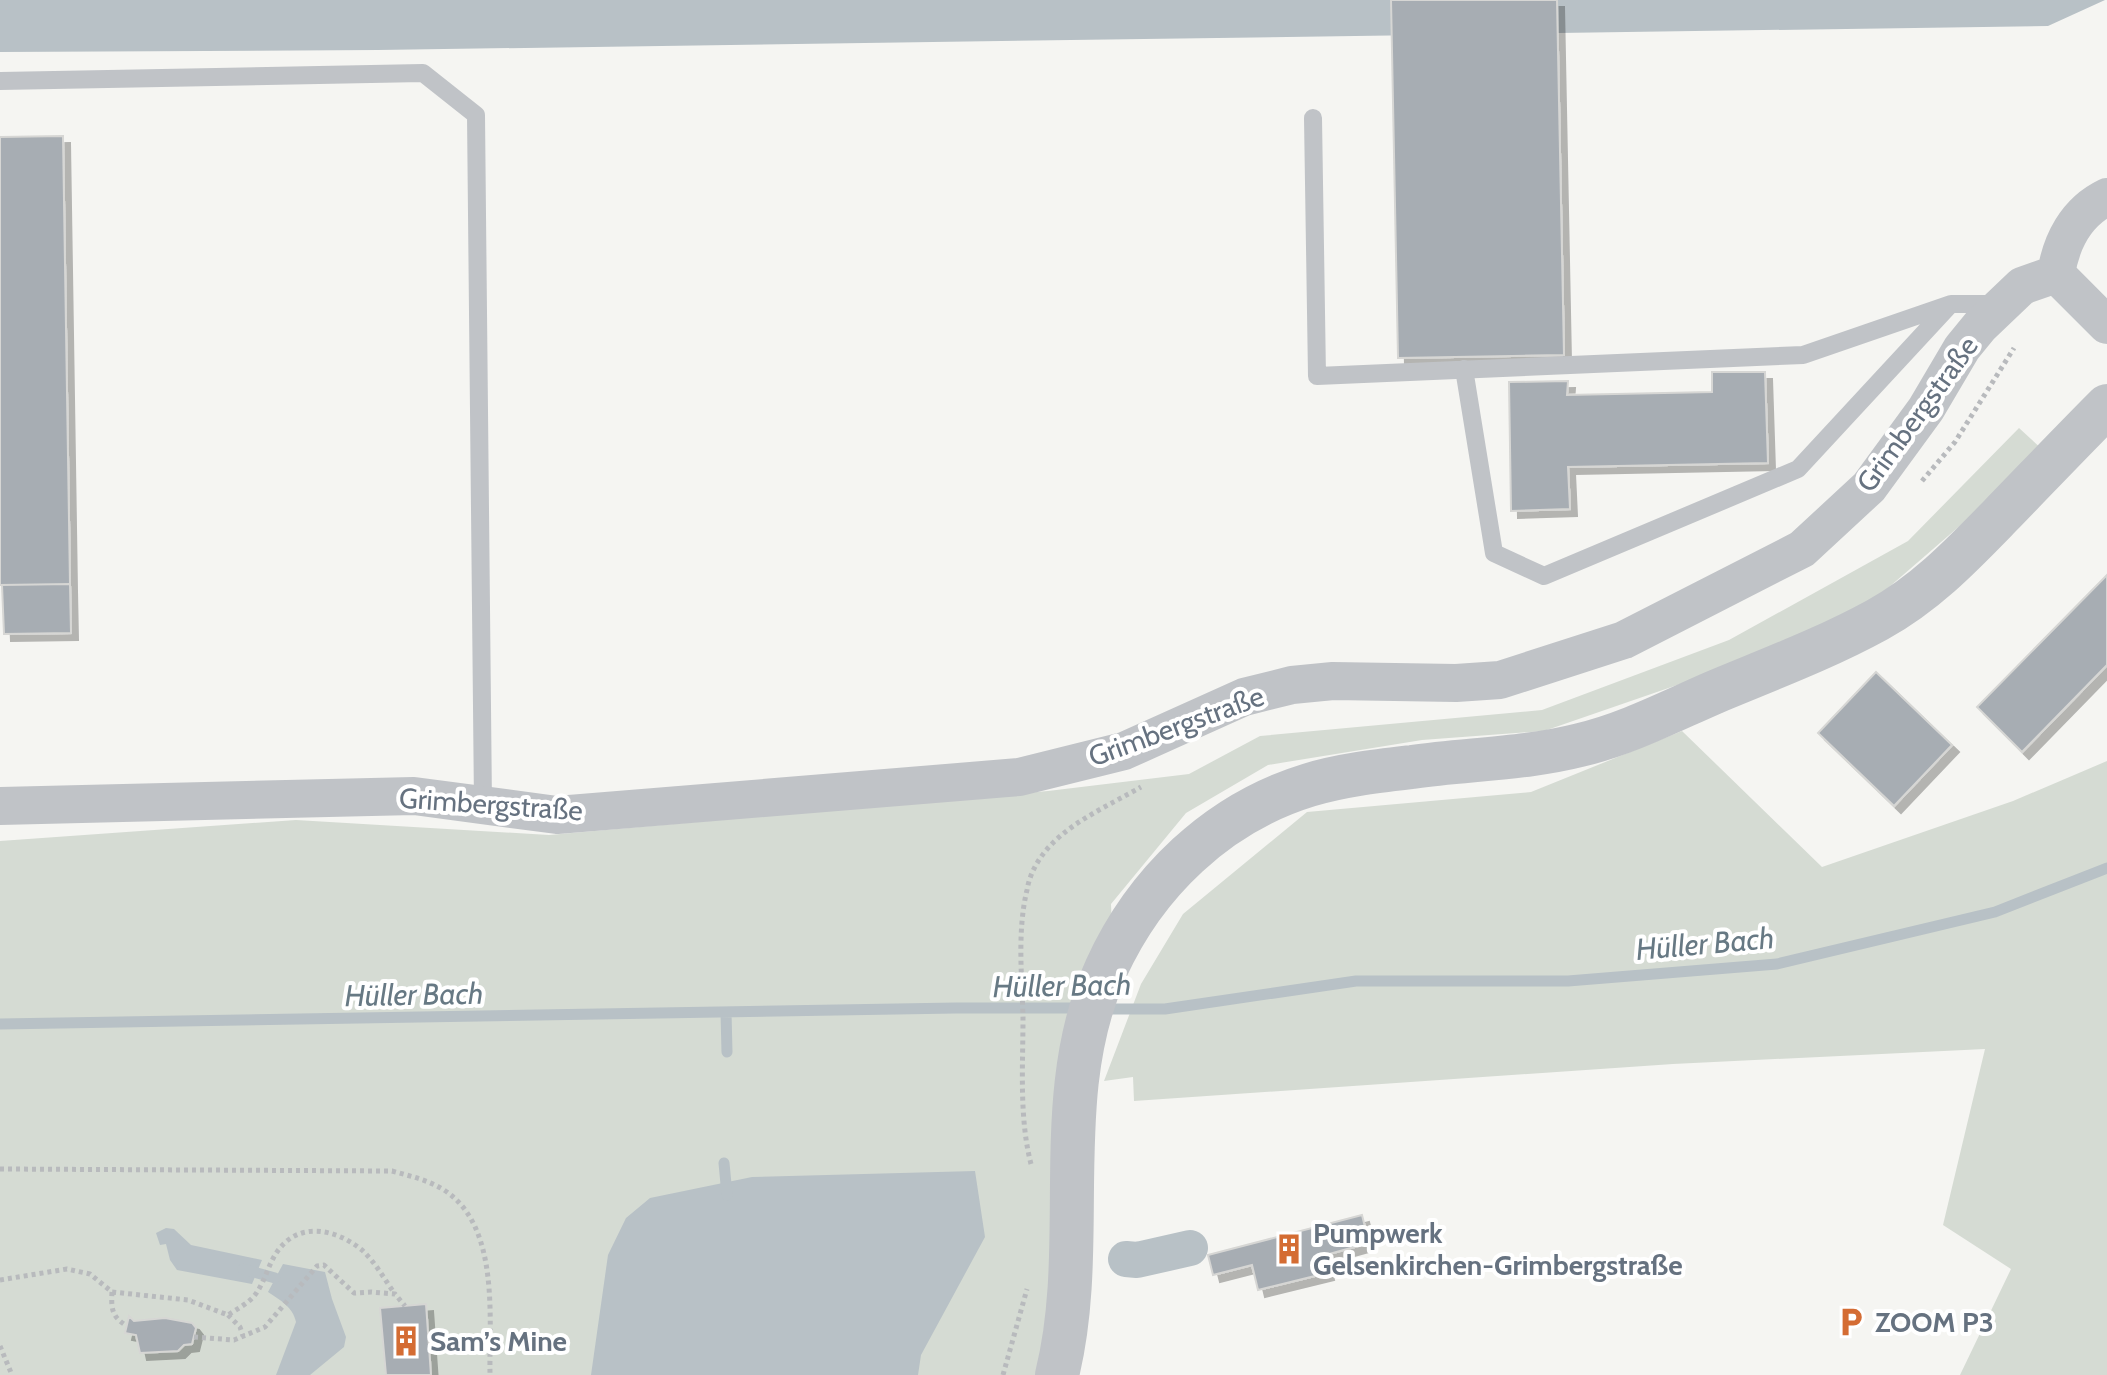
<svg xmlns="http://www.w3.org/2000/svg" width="2107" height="1375" font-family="Cabin,sans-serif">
	<defs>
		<filter id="shadow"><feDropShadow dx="7" dy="7" stdDeviation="0" flood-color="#0004"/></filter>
	</defs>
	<rect width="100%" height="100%" fill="#f5f5f2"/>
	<path fill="#d5dbd3" d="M 2019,428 L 2045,452 L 1873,601 L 1712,673 L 1544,731 L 1422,740 L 1268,765 L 1186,813 L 1111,904 L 1112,929 L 1052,1268 L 1038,1375 L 0,1375 L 0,841 L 296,820 L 549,835 L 1048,791 L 1189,774 L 1260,736 L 1542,710 L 1729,640 L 1908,541 Z
		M 1682,731 L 1822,867 L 2013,801 L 2107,761 L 2107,1375 L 1960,1375 L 2011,1269 L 1943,1225 L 1985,1049 L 1673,1064 L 1134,1101 L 1133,1077 L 1104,1081 L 1141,984 L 1183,914 L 1307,812 L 1531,792 Z"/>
	<path fill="#b8c1c6" d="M 0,0 L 2105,0 L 2048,26 L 378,50 L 0,52 Z
		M 975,1171 L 985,1237 L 921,1355 L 918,1375 L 591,1375 L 608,1255 L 626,1218 L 650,1198 L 752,1177 Z
		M 166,1228 L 174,1229 L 191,1245 L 262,1260 L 252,1284 L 177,1270 L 170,1260 L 166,1244 L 160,1245 L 156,1233 Z
		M 283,1264 L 325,1272 L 332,1299 L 346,1337 L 344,1347 L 310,1375 L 276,1375 L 296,1322 C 293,1307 280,1300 268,1292 Z"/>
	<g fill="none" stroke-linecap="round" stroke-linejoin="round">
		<path stroke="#b8c1c6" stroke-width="11" d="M 1101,1009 L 1165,1009 L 1356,981 L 1568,981 L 1777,964 L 1995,912 L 2107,868
			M 726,1012 L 727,1052
			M 0,1024 L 956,1008 L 1084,1008
			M 724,1163 L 727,1195
			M 243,1269 L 275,1278"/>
		<path stroke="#b8c1c6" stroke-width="36" d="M 1126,1259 L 1137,1260 L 1190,1248"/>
	</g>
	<path fill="#a7adb3" stroke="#d6d6d4" stroke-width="2" filter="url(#shadow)" d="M 1391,0 L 1557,0 L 1564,355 L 1398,358 Z
		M 63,136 L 70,584 L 0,585 L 0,137 Z
		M 1712,372 L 1765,372 L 1768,463 L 1568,467 L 1570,509 L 1511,511 L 1509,382 L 1568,381 L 1567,395 L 1712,392 Z
		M 2107,575 L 2107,665 L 2022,752 L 1977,707 Z
		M 70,584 L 71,633 L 4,634 L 2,585 Z
		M 1876,672 L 1952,745 L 1894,806 L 1818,733 Z
		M 1362,1215 L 1369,1243 L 1322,1256 L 1327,1273 L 1258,1290 L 1252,1265 L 1213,1275 L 1208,1255 Z
		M 426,1304 L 431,1375 L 386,1375 L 380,1308 Z
		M 129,1316 L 134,1321 L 165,1318 L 192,1323 L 196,1328 L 192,1344 L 184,1345 L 178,1351 L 140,1353 L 136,1335 L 125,1333 Z"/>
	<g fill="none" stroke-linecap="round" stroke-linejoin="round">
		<path stroke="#b8babd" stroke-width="5" stroke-dasharray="4 4" stroke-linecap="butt" d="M 1922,481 L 1955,442 L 2014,348
			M 1031,1164 C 1019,1118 1023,1065 1023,1018 C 1022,976 1017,931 1027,890 C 1029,878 1034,867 1041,857 C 1063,825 1108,806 1141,787
			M 0,1169 L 392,1171 C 410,1176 428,1180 444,1190 C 500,1226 489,1318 490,1375
			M 0,1280 L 67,1269 L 90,1274 L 112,1292 L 188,1300 L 228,1315 C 237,1309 251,1302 257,1292 C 266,1279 269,1261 280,1248 C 302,1221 337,1230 362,1250 C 375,1262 385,1280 395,1294
			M 112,1292 C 111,1309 112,1317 127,1326
			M 228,1315 L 240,1327 L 243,1336
			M 194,1337 L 234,1340 L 265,1327 L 317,1266 L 324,1265 L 354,1293 L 371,1292 L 395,1294 L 405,1306
			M 0,1346 L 12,1375
			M 1003,1375 L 1027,1289"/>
		<path stroke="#c0c3c7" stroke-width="18" d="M 0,81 L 423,73 L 476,115 L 483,805
			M 1313,118 L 1317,376 L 1803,355 L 1951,304 L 1999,304
			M 1464,369 L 1494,553 L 1544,576 L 1798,469 L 1949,306"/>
		<path stroke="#c0c3c7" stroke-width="38" d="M 2056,274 C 2061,242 2076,212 2107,197
			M 2056,274 L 2107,325
			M 0,806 L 414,796 L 557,815 L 1019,777 L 1124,751 L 1244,697 L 1292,685 L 1333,681 L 1456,683 L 1500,680 L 1624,640 L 1802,549 L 1869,487 L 1926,409 L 1962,348 L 1980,326 L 2022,286 L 2056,274"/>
		<path stroke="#c0c3c7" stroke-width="44" d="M 1057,1375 C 1090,1242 1048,1097 1106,969 C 1145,883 1217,813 1309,785 C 1342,775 1378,771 1412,767 C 1468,759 1525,759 1580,745 C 1627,734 1671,711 1715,692 C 1770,669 1826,648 1877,620 C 1926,593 1962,555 2000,516 C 2036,479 2071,442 2107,406"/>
	</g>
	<defs>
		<g id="building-bare" transform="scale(2.4)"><path d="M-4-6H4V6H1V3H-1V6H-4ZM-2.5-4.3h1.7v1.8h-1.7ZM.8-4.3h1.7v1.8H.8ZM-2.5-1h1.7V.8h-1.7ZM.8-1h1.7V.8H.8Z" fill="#d46c33" stroke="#fff" stroke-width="2.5" paint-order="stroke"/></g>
		<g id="parking-bare" transform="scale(2.4)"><path d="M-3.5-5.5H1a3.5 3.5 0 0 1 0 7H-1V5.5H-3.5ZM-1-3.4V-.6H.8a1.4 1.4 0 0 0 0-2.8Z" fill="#d46c33" stroke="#fff" stroke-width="2.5" paint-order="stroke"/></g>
	</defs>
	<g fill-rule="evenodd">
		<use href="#building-bare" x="1289" y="1249"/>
		<use href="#parking-bare" x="1851" y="1322"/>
		<use href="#building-bare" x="406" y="1341"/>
	</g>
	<g text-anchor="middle" stroke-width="8" stroke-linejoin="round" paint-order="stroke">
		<g font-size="28" fill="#667280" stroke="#fff">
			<text transform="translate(1917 414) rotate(-54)" y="10">Grimbergstraße</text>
			<text transform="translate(1176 726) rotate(-20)" y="10">Grimbergstraße</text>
			<text transform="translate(491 804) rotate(4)" y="10">Grimbergstraße</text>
		</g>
		<g font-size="28" font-weight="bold" fill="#667280" stroke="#fff" text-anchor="start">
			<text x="1313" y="1243">Pumpwerk<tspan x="1313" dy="32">Gelsenkirchen-Grimbergstraße</tspan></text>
			<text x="1875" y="1332">ZOOM P3</text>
			<text x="430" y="1351">Sam’s Mine</text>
		</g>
		<g font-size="30" font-style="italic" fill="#677984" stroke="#fff">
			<text transform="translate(1705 944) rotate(-5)" y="10">Hüller Bach</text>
			<text transform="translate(1062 986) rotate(-1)" y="10">Hüller Bach</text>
			<text transform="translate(414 995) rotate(-1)" y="10">Hüller Bach</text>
		</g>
	</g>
</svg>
